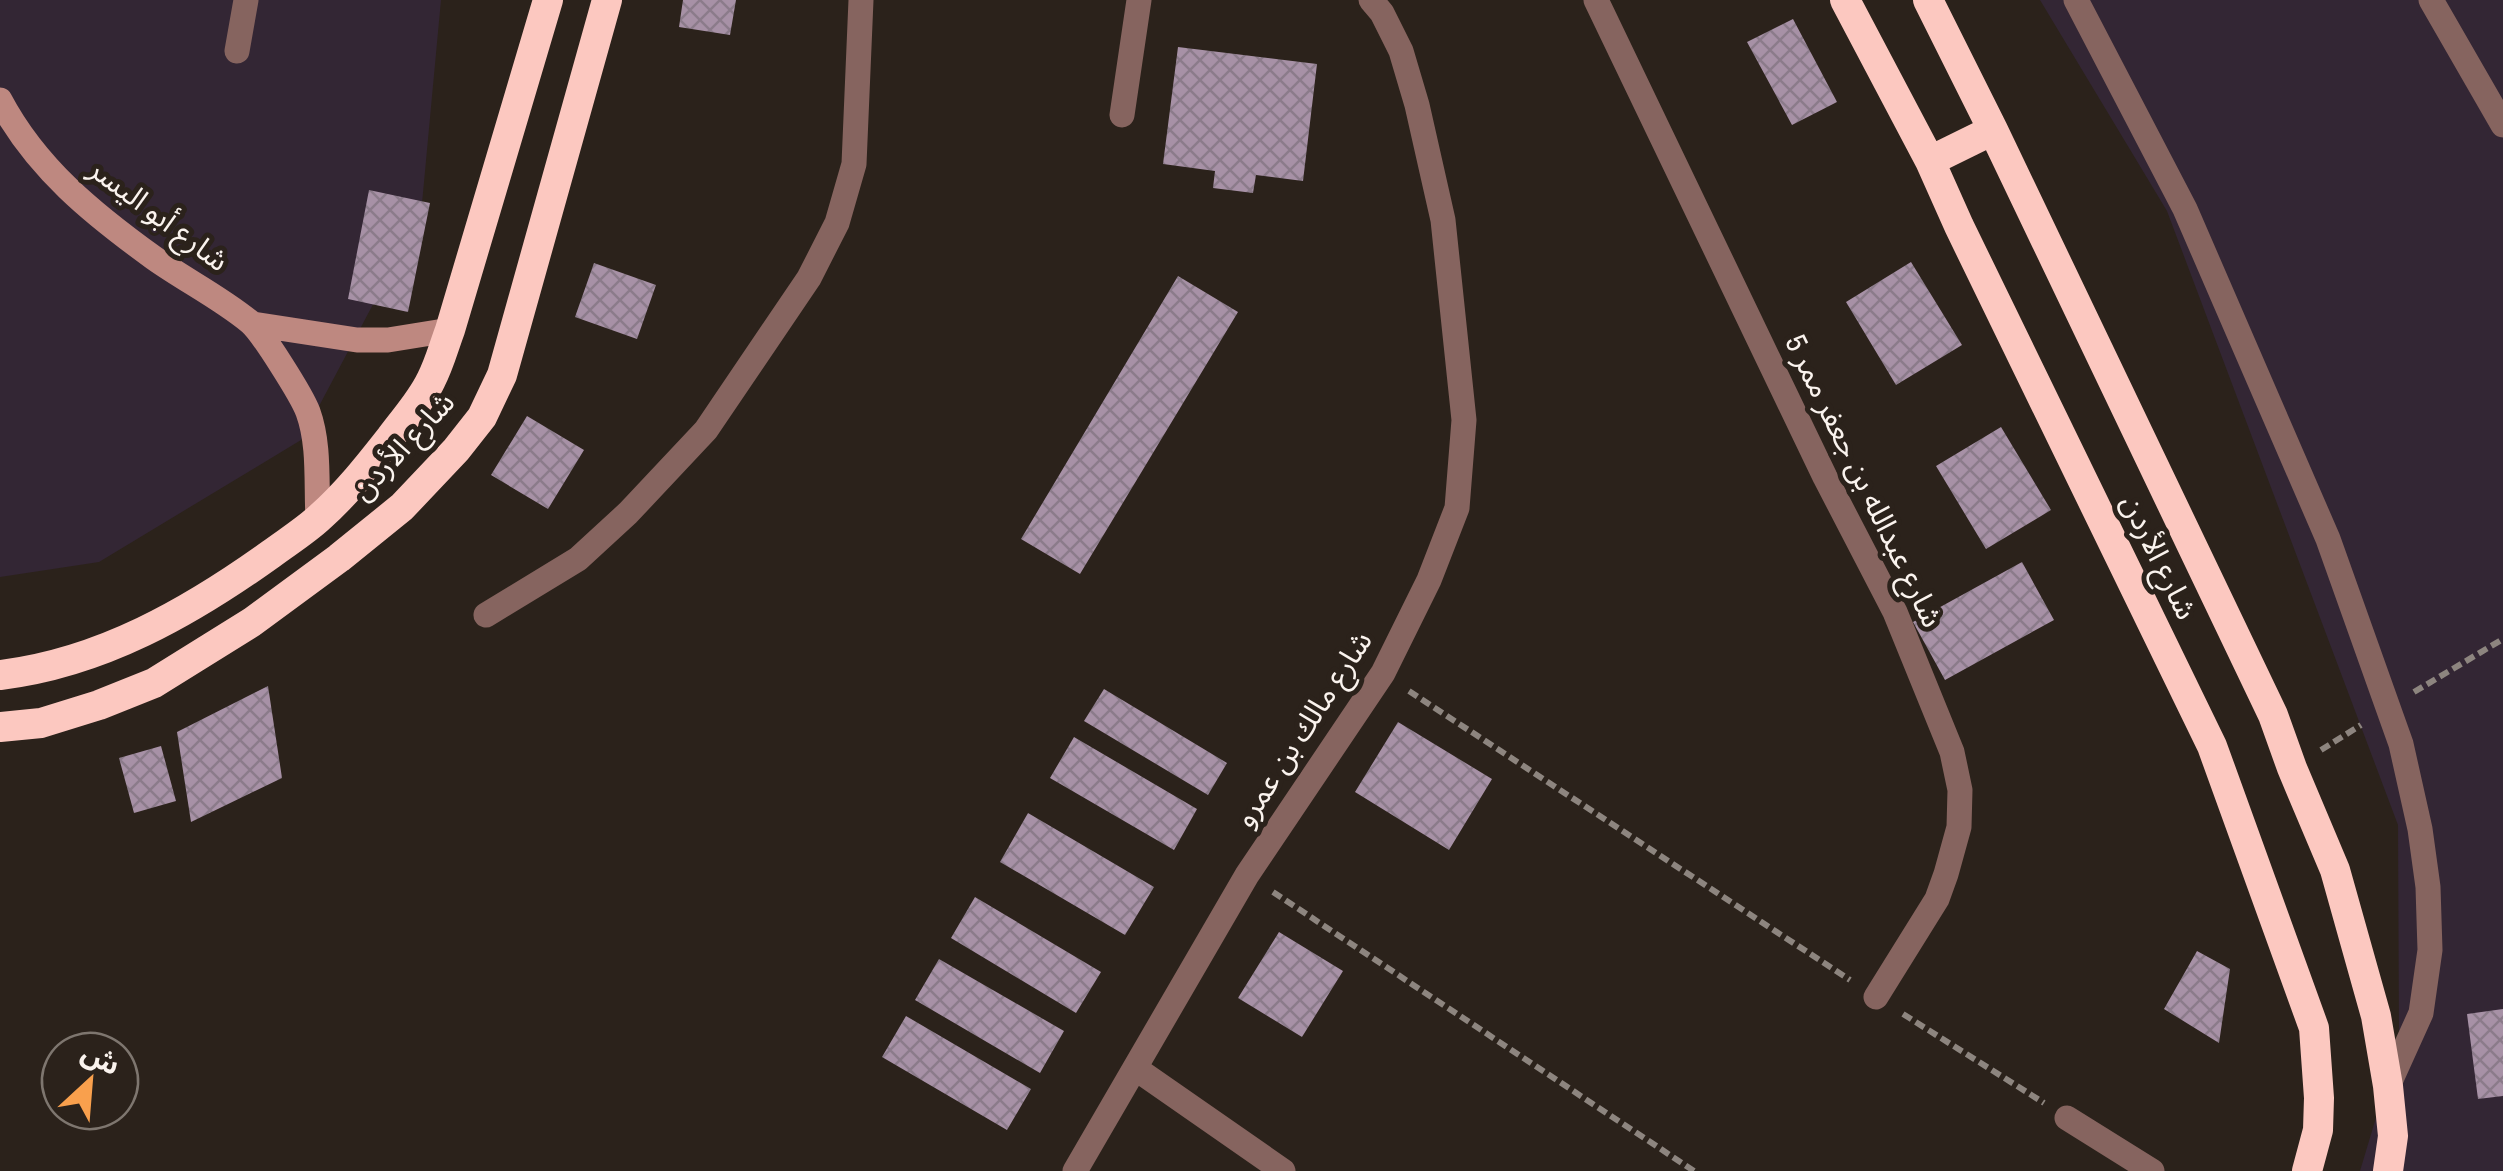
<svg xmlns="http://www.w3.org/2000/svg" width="2503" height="1171" font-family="'Archivo Narrow','Noto Sans Arabic',sans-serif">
	<defs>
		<pattern id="building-cross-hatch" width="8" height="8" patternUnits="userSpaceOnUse" patternTransform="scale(2.5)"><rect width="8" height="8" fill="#a791a6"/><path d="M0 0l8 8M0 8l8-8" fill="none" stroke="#8b7b8a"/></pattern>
	</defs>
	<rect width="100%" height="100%" fill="#2b221b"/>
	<path fill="#332634" d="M 0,0 L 441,0 L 421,214 L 301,440 L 99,562 L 0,577 Z
		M 2040,0 L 2503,0 L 2503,1171 L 2360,1171 L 2399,1041 L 2398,825 L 2167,211 Z"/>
	<path fill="url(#building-cross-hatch)" d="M 683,0 L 736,0 L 730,35 L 679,27 Z
		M 1793,19 L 1837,102 L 1792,125 L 1747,42 Z
		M 1178,47 L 1317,64 L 1303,181 L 1256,175 L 1253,193 L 1213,188 L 1215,171 L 1163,164 Z
		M 369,190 L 430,203 L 408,312 L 348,299 Z
		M 1911,262 L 1962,345 L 1896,385 L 1846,302 Z
		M 594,263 L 656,285 L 637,339 L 575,317 Z
		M 1178,276 L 1238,312 L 1080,574 L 1021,539 Z
		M 527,416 L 584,450 L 548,509 L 491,475 Z
		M 2001,427 L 2051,510 L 1986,549 L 1936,466 Z
		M 2022,562 L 2054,620 L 1945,680 L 1913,622 Z
		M 268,686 L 282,778 L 191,822 L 177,732 Z
		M 1104,689 L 1227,763 L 1208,795 L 1084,721 Z
		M 1398,722 L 1492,779 L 1449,850 L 1355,792 Z
		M 1074,737 L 1197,809 L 1174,850 L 1050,778 Z
		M 161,746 L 176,801 L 134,813 L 119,758 Z
		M 1028,813 L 1154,887 L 1125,935 L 1000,862 Z
		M 975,897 L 1101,972 L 1076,1013 L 951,938 Z
		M 1279,932 L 1343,971 L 1302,1037 L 1238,998 Z
		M 2197,951 L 2230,969 L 2219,1043 L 2164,1009 Z
		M 939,959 L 1064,1031 L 1040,1073 L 915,1000 Z
		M 2503,1009 L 2503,1096 L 2478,1099 L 2467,1014 Z
		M 906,1016 L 1031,1089 L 1007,1130 L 882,1057 Z"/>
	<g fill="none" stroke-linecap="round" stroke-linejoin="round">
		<path stroke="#8d857f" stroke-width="6" stroke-dasharray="10 5" stroke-linecap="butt" d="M 1409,691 L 1850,980
			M 2414,692 L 2503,639
			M 2321,750 L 2361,725
			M 1273,892 L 1694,1171
			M 1903,1014 L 2044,1103"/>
		<path stroke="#86645f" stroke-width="25" d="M 1596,0 L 1825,477 L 1895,612 L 1952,752 L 1960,790 L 1959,827 L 1946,874 L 1937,899 L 1876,997
			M 2076,0 L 2185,209 L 2328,539 L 2401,744 L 2420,829 L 2428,887 L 2430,950 L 2421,1013 L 2388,1086
			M 2431,0 L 2503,125
			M 237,51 L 246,0
			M 1122,115 L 1139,0
			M 486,615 L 578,559 L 628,513 L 706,430 L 809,278 L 837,223 L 854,164 L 861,0
			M 1135,1068 L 1283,1171
			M 2067,1118 L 2152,1171
			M 1075,1171 L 1247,875 L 1383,673 L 1429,580 L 1457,508 L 1464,420 L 1443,220 L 1417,105 L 1401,51 L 1382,13 L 1371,0"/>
		<path stroke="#be8880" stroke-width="25" d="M 0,100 C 36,168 93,214 154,258 C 185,280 221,298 250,322 C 262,332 302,396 308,412 C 320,445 316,484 318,519
			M 253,324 L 357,340 L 388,340 L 450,330"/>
		<path stroke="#fcc8c0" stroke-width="30" d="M 1845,0 L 1930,161 L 1959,226 L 2212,746 L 2314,1028 L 2319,1098 L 2318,1130 L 2307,1171
			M 1928,0 L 1993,130 L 2273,715 L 2292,768 L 2335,870 L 2376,1016 L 2388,1086 L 2393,1136 L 2388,1171
			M 1930,161 L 1993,130
			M 0,675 C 101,663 190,612 271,554 C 287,542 305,531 320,517 C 347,493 369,465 391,437 C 405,418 421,401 431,380 C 439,365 444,346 450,330 L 548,0
			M 0,727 L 41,723 L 99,705 L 154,683 L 252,622 L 339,558 L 402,507 L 456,450 L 482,417 L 502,375 L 607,0"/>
	</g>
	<g text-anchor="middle" stroke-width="10" stroke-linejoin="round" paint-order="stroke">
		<g font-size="30" fill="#faf3ee" stroke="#2b221b">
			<text transform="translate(159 215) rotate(37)" y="10">شارع أبو اليسر</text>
			<text transform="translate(403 446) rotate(-47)" y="10">شارع الأردن</text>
			<text transform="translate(1864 481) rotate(64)" y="10">شارع عبدالله بن جعفر ممر 5</text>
			<text transform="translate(2159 557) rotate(64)" y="10">شارع الأردن</text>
			<text transform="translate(1303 729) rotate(-57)" y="10">شارع مالك بن عمرو</text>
		</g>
	</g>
	<g transform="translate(90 1081) rotate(26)"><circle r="48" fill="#2b221b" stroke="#7e766f" stroke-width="2.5"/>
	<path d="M0-8L18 38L0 25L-18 38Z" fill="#f9a04d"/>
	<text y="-15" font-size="28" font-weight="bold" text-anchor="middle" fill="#faf3ee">ش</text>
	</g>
</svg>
